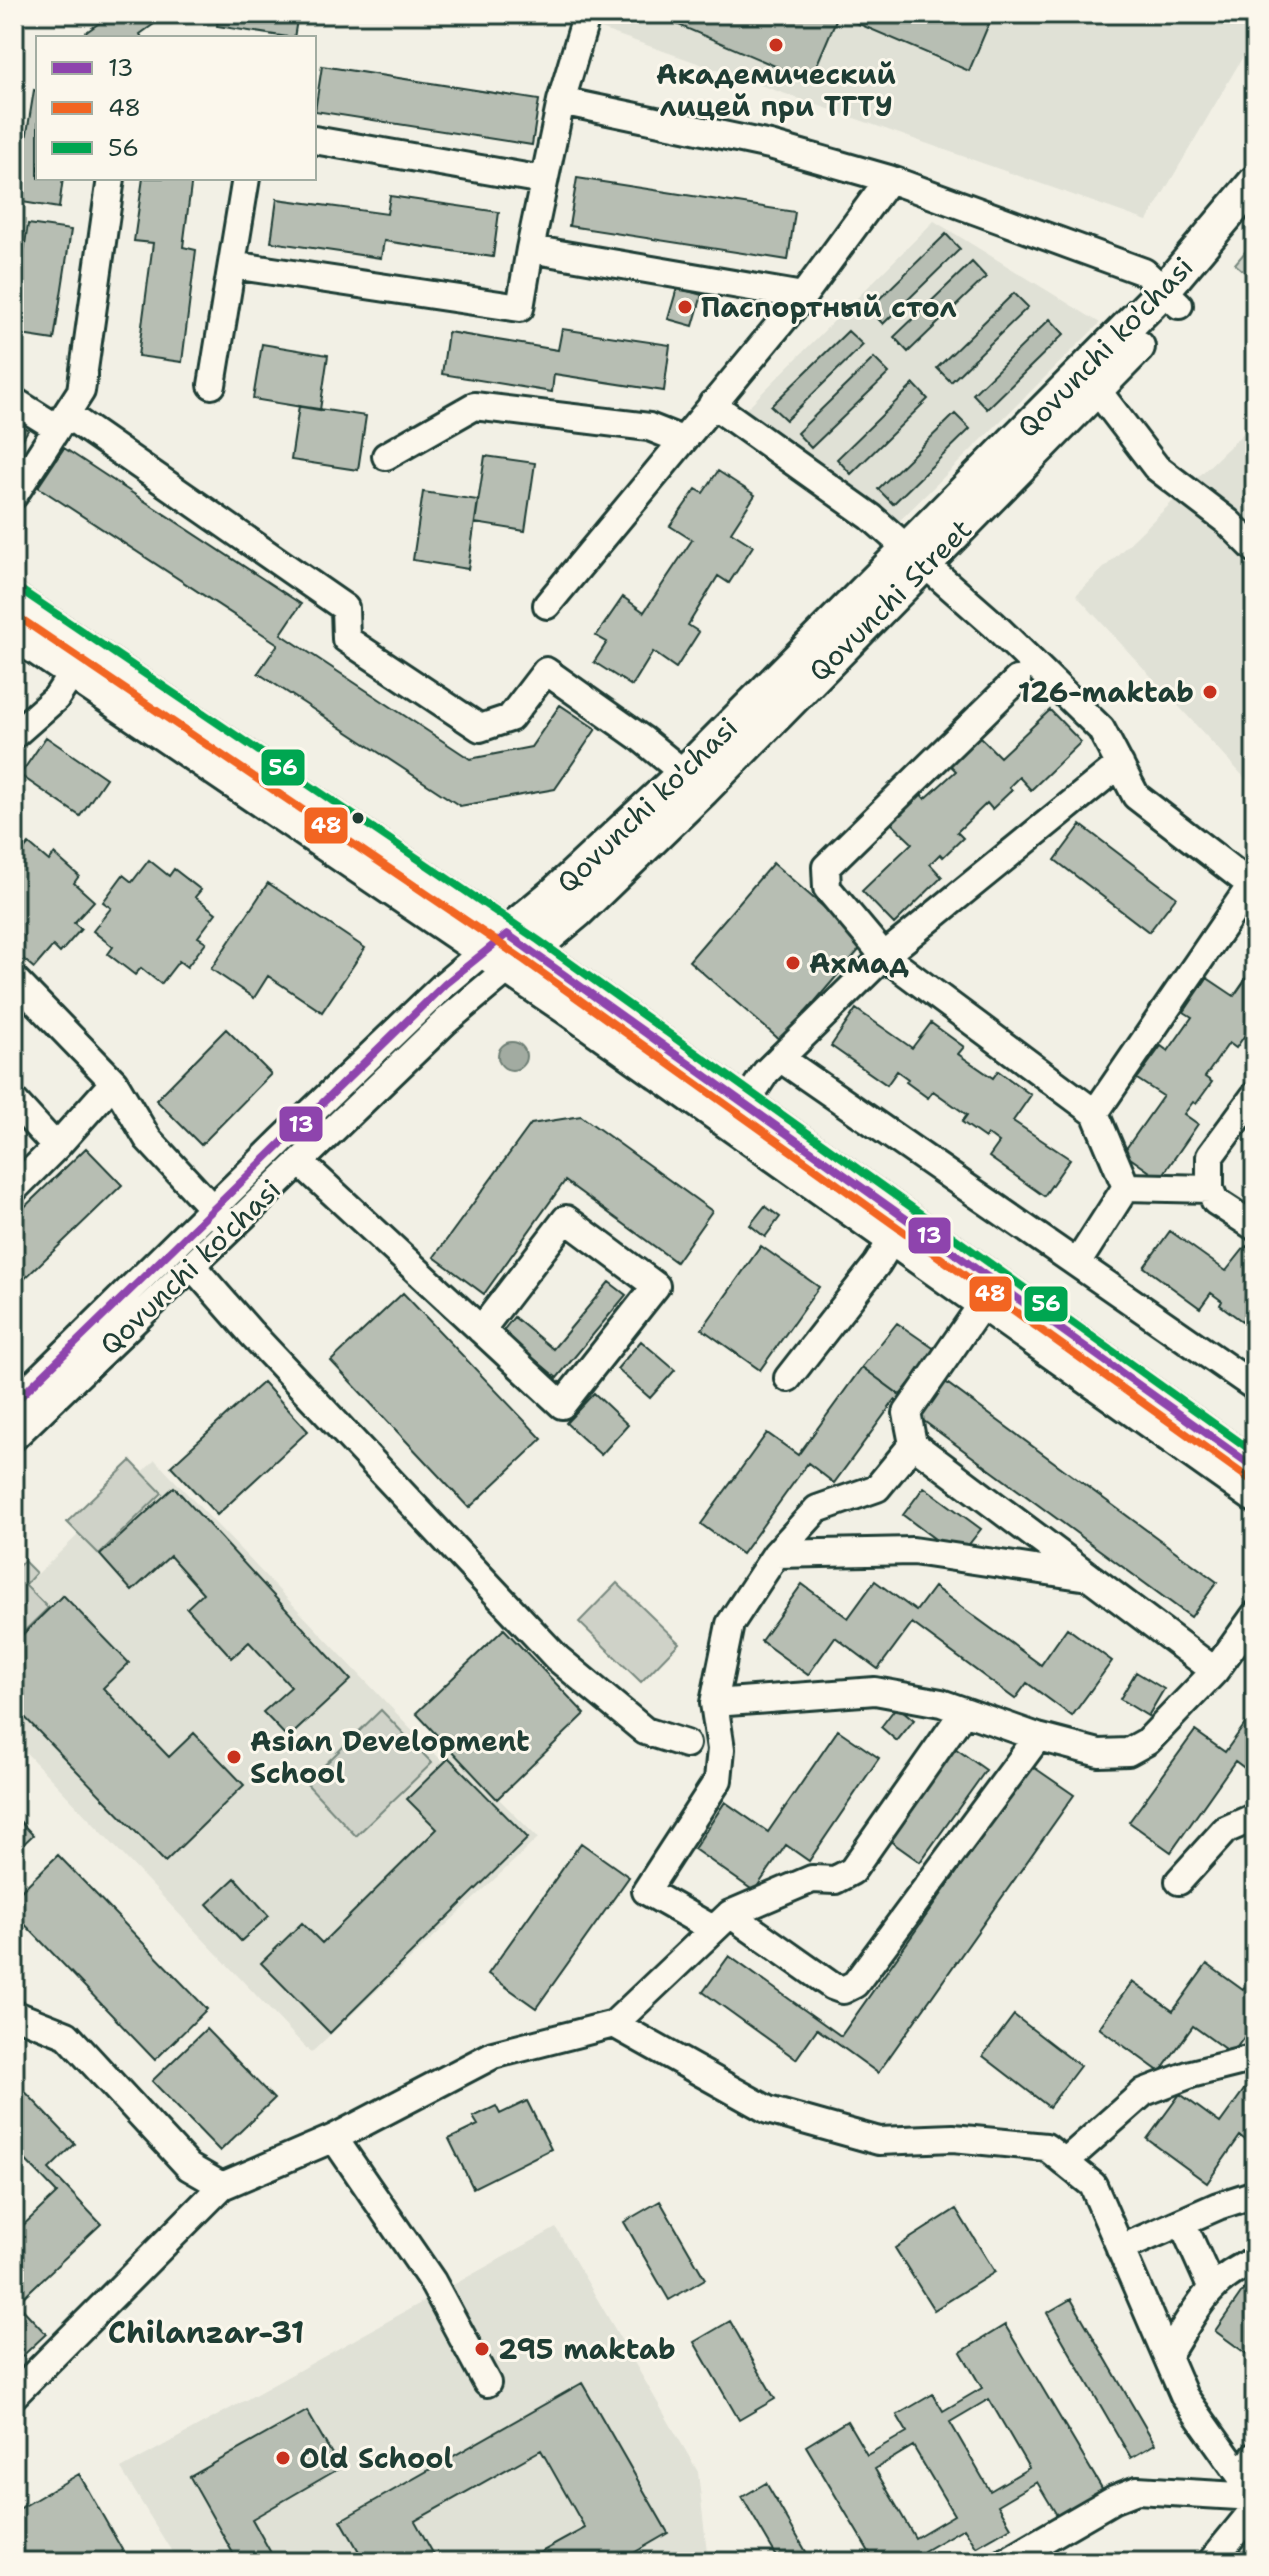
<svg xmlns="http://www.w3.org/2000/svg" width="1269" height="2576" font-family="'Shantell Sans',sans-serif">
	<rect width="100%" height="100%" fill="#f2f0e5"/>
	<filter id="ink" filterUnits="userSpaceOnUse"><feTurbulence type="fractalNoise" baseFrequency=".0125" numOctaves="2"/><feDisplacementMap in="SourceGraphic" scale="16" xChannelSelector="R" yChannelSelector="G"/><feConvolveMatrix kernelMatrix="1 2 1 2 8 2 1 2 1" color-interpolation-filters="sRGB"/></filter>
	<g filter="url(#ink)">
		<path fill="#e0e1d6" d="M 558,14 L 1255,14 L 1255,36 L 1147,221 Z
			M 934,221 L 1100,323 L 880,540 L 745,410 Z
			M 1255,422 L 1255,789 L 1076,595 Z
			M 155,1460 L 442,1761 L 452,1752 L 538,1838 L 311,2053 L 14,1740 L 14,1597 Z
			M 556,2228 L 698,2472 L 708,2562 L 178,2562 L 121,2469 Z"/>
		<path fill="#cfd2c8" stroke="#77887e" stroke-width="2" d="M 1255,240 L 1255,281 L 1235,264 Z
			M 131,1461 L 162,1493 L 99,1554 L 67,1522 Z
			M 24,1561 L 36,1573 L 25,1585 L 48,1608 L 14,1641 L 14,1570 Z
			M 617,1583 L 679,1643 L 641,1682 L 579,1622 Z
			M 381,1710 L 432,1763 L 356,1836 L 306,1783 Z"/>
		<path fill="#a2aba1" stroke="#6e7f75" stroke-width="2" d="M498 1056a14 14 0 1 1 28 0a14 14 0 1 1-28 0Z"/>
		<path fill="#b7beb3" stroke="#1f3d34" stroke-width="2" fill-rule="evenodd" d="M 112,14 L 168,14 L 140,34 L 142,38 L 78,38 Z
			M 196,14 L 298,14 L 294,38 L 217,26 L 218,17 Z
			M 669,14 L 993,14 L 969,71 L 838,15 L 810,81 L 667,20 Z
			M 322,66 L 539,100 L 532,145 L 315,111 Z
			M 34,90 L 38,91 L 38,178 L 63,178 L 59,208 L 16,201 Z
			M 143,178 L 192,178 L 183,247 L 196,250 L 182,362 L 138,356 L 153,243 L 134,241 Z
			M 577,178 L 795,212 L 788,260 L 569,226 Z
			M 390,196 L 499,212 L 493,257 L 384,241 L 381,258 L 271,242 L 277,199 L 387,214 Z
			M 28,224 L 71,230 L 54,340 L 14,334 L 14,317 Z
			M 946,234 L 960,249 L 883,324 L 869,309 Z
			M 972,262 L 986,277 L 908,352 L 894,337 Z
			M 677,288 L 702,295 L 693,326 L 668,319 Z
			M 1014,293 L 1028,307 L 951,382 L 937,368 Z
			M 1050,319 L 1064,334 L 987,409 L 973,394 Z
			M 562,329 L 670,345 L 664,391 L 554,374 L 552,392 L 442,374 L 448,332 L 558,350 Z
			M 848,331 L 863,345 L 786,420 L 771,406 Z
			M 262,344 L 328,355 L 320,410 L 253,399 Z
			M 874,358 L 889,373 L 811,448 L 797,433 Z
			M 914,384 L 928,399 L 851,474 L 837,459 Z
			M 299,406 L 366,416 L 358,470 L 291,460 Z
			M 955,414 L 970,429 L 893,504 L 878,489 Z
			M 14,421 L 28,430 L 14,454 Z
			M 64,448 L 301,604 L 281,634 L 470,759 L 531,747 L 560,705 L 596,729 L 555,789 L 460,806 L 258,673 L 278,644 L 38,487 Z
			M 485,456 L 535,463 L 525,531 L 475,523 Z
			M 718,471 L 755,495 L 731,532 L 753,546 L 729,583 L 718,576 L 688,625 L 699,632 L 676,668 L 653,652 L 632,686 L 594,662 L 607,642 L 596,636 L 623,597 L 644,612 L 692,540 L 670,526 L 696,489 L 703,493 Z
			M 423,492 L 478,500 L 468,569 L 413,560 Z
			M 1050,710 L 1081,742 L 1031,790 L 1019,777 L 1009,787 L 1012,790 L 992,809 L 987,803 L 957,832 L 963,838 L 943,857 L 940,854 L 930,864 L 942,877 L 894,924 L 862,891 L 912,843 L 890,822 L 920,793 L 925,799 L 956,771 L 949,764 L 978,735 L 1000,757 Z
			M 46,737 L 106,778 L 80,816 L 20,775 Z
			M 1081,825 L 1176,897 L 1149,932 L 1055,860 Z
			M 29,844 L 49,861 L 54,854 L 79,876 L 74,883 L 94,901 L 74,923 L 81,929 L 60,953 L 53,946 L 34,968 L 14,951 L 14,861 Z
			M 149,860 L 169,876 L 174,869 L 201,890 L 195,897 L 216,913 L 198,937 L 206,942 L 187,967 L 179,961 L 161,984 L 141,968 L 135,975 L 108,954 L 113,947 L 93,931 L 111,908 L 103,902 L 123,875 L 132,882 Z
			M 773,863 L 865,943 L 781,1041 L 689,961 Z
			M 268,883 L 365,948 L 322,1012 L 268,976 L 254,998 L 211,969 Z
			M 1255,966 L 1255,1013 L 1248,1023 L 1251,1026 L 1236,1048 L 1229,1043 L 1205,1077 L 1212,1082 L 1196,1104 L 1193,1102 L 1184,1114 L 1198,1124 L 1160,1179 L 1123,1153 L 1163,1096 L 1137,1079 L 1161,1046 L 1168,1051 L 1192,1017 L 1184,1012 L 1207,978 L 1234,996 Z
			M 856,1009 L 912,1048 L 931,1023 L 964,1047 L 958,1054 L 993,1078 L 998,1071 L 1031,1095 L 1013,1121 L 1070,1159 L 1044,1196 L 989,1157 L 999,1143 L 987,1134 L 985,1138 L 962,1122 L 967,1115 L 933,1091 L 928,1098 L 906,1082 L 908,1079 L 897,1071 L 887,1085 L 831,1046 Z
			M 226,1029 L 271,1074 L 201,1145 L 156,1100 Z
			M 581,1116 L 712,1211 L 676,1262 L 565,1181 L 484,1294 L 434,1257 L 531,1124 Z
			M 86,1148 L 122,1185 L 14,1289 L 14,1217 Z
			M 765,1206 L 780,1217 L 765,1237 L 750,1225 Z
			M 1170,1231 L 1226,1271 L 1246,1246 L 1255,1253 L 1255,1320 L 1247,1314 L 1242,1321 L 1220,1305 L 1222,1301 L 1211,1293 L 1200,1308 L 1144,1267 Z
			M 761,1246 L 819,1287 L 760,1370 L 702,1329 Z
			M 609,1282 L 626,1295 L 557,1378 L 502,1332 L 514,1317 L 553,1349 Z
			M 403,1293 L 542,1439 L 469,1508 L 331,1361 Z
			M 897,1323 L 936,1350 L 900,1395 L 862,1367 Z
			M 641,1341 L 675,1370 L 650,1398 L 617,1369 Z
			M 862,1367 L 922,1411 L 944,1381 L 1217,1582 L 1191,1617 L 895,1400 L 834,1483 L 808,1463 L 742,1554 L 701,1524 L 767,1433 L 798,1455 Z
			M 263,1382 L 308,1431 L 217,1515 L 171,1466 Z
			M 594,1393 L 628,1425 L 601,1455 L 566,1423 Z
			M 174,1487 L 351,1680 L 288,1738 L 263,1712 L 291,1687 L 249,1642 L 232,1658 L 187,1608 L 203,1593 L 170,1556 L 132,1591 L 100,1555 Z
			M 924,1487 L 981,1529 L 959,1557 L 903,1515 Z
			M 875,1581 L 916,1611 L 934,1587 L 1041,1665 L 1067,1628 L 1112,1661 L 1072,1716 L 1027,1683 L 1015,1699 L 912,1623 L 878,1669 L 835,1637 L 808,1675 L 761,1641 L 802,1584 L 848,1618 Z
			M 63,1595 L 129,1663 L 103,1688 L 169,1757 L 194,1733 L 244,1785 L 165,1862 L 14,1706 L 14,1643 Z
			M 504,1629 L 585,1714 L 497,1799 L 416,1713 Z
			M 1136,1672 L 1164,1689 L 1148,1716 L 1120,1699 Z
			M 897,1706 L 914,1720 L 897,1741 L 881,1727 Z
			M 1255,1710 L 1255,1776 L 1235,1761 L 1171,1852 L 1129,1822 L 1195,1731 L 1225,1752 Z
			M 838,1730 L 879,1758 L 809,1861 L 786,1845 L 754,1891 L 694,1849 L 725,1802 L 768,1832 Z
			M 952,1746 L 986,1770 L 920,1862 L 886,1838 Z
			M 449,1758 L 528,1838 L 330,2033 L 261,1963 L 302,1923 L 322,1943 L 437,1829 L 407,1799 Z
			M 1032,1766 L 1074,1795 L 878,2073 L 817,2029 L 796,2059 L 703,1992 L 729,1956 L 841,2036 Z
			M 14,1815 L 33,1835 L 14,1853 Z
			M 581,1843 L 629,1877 L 536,2008 L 488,1974 Z
			M 58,1855 L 207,2009 L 155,2060 L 14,1913 L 14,1898 Z
			M 235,1878 L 269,1916 L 241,1941 L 207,1904 Z
			M 1207,1964 L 1243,1990 L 1255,1973 L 1255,2022 L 1232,2054 L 1193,2026 L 1160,2072 L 1099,2028 L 1132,1982 L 1173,2011 Z
			M 1014,2015 L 1080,2066 L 1049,2107 L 983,2056 Z
			M 206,2029 L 274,2099 L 220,2151 L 152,2081 Z
			M 1254,2076 L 1255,2147 L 1240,2136 L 1207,2183 L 1147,2139 L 1180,2094 L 1220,2123 Z
			M 14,2080 L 75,2144 L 49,2169 L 101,2224 L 17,2303 L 46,2334 L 14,2364 L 14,2234 L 57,2193 L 14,2148 Z
			M 527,2101 L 551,2149 L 473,2188 L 449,2139 L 478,2125 L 473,2117 L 496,2106 L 500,2114 Z
			M 660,2201 L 705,2279 L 669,2300 L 624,2222 Z
			M 956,2209 L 995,2272 L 934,2310 L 895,2248 Z
			M 1247,2285 L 1255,2290 L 1255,2360 L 1215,2331 Z
			M 1071,2299 L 1155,2444 L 1131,2458 L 1047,2313 Z
			M 730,2321 L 775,2399 L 739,2420 L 694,2342 Z
			M 1005,2325 L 1103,2490 L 1058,2517 L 1037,2482 L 998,2505 L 1011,2527 L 976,2547 L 964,2528 L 924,2551 L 931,2562 L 875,2562 L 806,2446 L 847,2421 L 867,2455 L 907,2432 L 897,2415 L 933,2394 L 943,2411 L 982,2388 L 961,2352 ZM 989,2399 L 1029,2468 L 990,2491 L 950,2422 ZM 913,2446 L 954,2515 L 915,2538 L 875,2469 Z
			M 582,2383 L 668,2533 L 618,2562 L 523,2562 L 585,2528 L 541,2450 L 415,2521 L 438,2562 L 365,2562 L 341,2520 Z
			M 307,2411 L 340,2468 L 252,2519 L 276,2562 L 238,2562 L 190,2477 Z
			M 79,2474 L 129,2562 L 14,2562 L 14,2512 Z
			M 766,2483 L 812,2562 L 780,2562 L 742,2497 Z
			M 1247,2550 L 1255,2556 L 1255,2562 L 1237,2562 Z"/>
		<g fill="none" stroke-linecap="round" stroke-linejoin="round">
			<g stroke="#1f3d34" stroke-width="32">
				<path id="minor" d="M 587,14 L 561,101 L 770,145 L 889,179 L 1144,272 L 1179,305
					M 561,101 L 530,249 L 803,296
					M 314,140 L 543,180
					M 232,265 L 520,308 L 530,249
					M 212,385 L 246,178
					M 1097,390 L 1156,467 L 1228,522 L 1255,549
					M 14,401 L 57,428
					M 712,404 L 871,517 L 993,624 L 1101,729 L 1136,796 L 1255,888
					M 66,414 L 345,608 L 346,639 L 480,728 L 510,718 L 546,671 L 642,739 L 697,784
					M 386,456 L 474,406 L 649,427 L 682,440
					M 14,495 L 81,391 L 111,178
					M 547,605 L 803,296 L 889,179
					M 14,735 L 56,698 L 73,672
					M 1120,764 L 884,956 L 1095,1113 L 1251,885
					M 14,979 L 114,1082
					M 780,1058 L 1255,1387
					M 1255,1095 L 1210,1156 L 1210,1189 L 1215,1201 L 1255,1227
					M 14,1101 L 56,1147
					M 1095,1113 L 1126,1187
					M 735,1119 L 766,1072 L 884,956 L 827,888 L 826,867 L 1017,680
					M 300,1162 L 562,1405 L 656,1286 L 566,1219 L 481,1330
					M 14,1189 L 56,1147 L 114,1082 L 148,1139 L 223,1220
					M 1078,1262 L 1126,1187 L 1210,1189
					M 192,1266 L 251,1333 L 557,1658 L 645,1731 L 686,1744
					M 788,1378 L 877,1264 L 893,1238
					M 14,1403 L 282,1140 L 445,984 L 484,951
					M 14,1437 L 446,1021 L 509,968
					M 913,1444 L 907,1413 L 983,1303
					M 776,1554 L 817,1509 L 877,1488 L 913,1444 L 1215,1671
					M 714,1703 L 875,1691 L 941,1703 L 1038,1737 L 1099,1753 L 1128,1752 L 1148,1741 L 1215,1671 L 1255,1615
					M 1179,1881 L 1225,1830 L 1255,1817
					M 730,1914 L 812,1879 L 835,1880 L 852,1871 L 964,1711
					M 713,1929 L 646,1891 L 718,1780 L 721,1749 L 714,1703 L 730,1624 L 776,1554 L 913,1551 L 1088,1577
					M 14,2014 L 67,2035 L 189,2167 L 222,2186 L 334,2138 L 493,2055 L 614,2024 L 730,1914 L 832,1986 L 843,1990 L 855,1984 L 1038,1737
					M 614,2024 L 768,2110 L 879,2141 L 953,2138 L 1046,2147 L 1093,2185 L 1184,2396 L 1240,2475 L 1255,2489
					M 334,2138 L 432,2281 L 487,2383
					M 1065,2162 L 1144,2092 L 1191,2074 L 1255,2058
					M 1182,2222 L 1211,2287
					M 1120,2249 L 1218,2206 L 1255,2194
					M 1167,2356 C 1194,2314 1206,2280 1255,2261
					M 14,2395 L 222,2186
					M 1240,2475 L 1255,2456
					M 1005,2562 L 1114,2499 L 1137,2490 L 1255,2497
					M 1211,2562 L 1255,2508"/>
			</g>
			<g stroke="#1f3d34" stroke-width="38">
				<path id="major" d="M 14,600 L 531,950 L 1255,1468
					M 14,633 L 567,1008 L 1255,1496
					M 492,945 L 556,892 L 685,772 L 1164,290 L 1255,182
					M 515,964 L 577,912 L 703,790 L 1138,347"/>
			</g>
			<use href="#minor" stroke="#fbf7ec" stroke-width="26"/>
			<use href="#major" stroke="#fbf7ec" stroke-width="32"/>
			<g stroke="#fbf7ec" stroke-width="14">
				<path id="bus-1" d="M 14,1403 L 445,984 L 507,934 L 1255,1468"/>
			</g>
			<g stroke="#fbf7ec" stroke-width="14">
				<path id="bus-2" d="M 14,614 L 524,960 L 1248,1478"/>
			</g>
			<g stroke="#fbf7ec" stroke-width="14">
				<path id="bus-3" d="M 21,590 L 538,940 L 1255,1453"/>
			</g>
			<use href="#bus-1" stroke="#8e44ad" stroke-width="8"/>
			<use href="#bus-2" stroke="#f26522" stroke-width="8"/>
			<use href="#bus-3" stroke="#00a651" stroke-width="8"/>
		</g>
	</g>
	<g fill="#c8321e" stroke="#fbf7ec" stroke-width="3">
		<circle cx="776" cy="45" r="8"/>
		<circle cx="685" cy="307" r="8"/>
		<circle cx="1210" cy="692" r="8"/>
		<circle cx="793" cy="963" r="8"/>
		<circle cx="234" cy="1757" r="8"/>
		<circle cx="482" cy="2349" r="8"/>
		<circle cx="283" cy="2458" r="8"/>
	</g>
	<circle fill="#1f3d34" stroke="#fbf7ec" stroke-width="3" cx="358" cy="818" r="7"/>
	<g text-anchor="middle" stroke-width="6" stroke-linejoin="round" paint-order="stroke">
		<g font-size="28" font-weight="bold" fill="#1f3d34" stroke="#fbf7ec" text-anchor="start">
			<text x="776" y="84" text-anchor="middle">Академический<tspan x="776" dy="32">лицей при ТГТУ</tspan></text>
			<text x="701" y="317">Паспортный стол</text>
			<text x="1194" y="702" text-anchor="end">126-maktab</text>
			<text x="809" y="973">Ахмад</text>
			<text x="250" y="1751">Asian Development<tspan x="250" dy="32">School</tspan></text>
			<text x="498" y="2359">295 maktab</text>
			<text x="299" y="2468">Old School</text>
		</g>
		<g font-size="28" fill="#1f3d34" stroke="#fbf7ec">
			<text transform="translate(1105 347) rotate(-46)" y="10">Qovunchi ko'chasi</text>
			<text transform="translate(890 600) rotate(-45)" y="10">Qovunchi Street</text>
			<text transform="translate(647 805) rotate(-44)" y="10">Qovunchi ko'chasi</text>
			<text transform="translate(190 1267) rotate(-44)" y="10">Qovunchi ko'chasi</text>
		</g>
		<g font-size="30" font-weight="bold" fill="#1f3d34" stroke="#fbf7ec">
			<text x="206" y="2343">Chilanzar-31</text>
		</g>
	</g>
	<g stroke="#fbf7ec" stroke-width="3">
		<rect x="260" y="748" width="46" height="39" rx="8" fill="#00a651"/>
		<rect x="303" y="806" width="46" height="39" rx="8" fill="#f26522"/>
		<rect x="278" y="1105" width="46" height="38" rx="8" fill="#8e44ad"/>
		<rect x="907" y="1216" width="45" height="39" rx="8" fill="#8e44ad"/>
		<rect x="968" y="1275" width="45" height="38" rx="8" fill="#f26522"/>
		<rect x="1023" y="1285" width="46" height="38" rx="8" fill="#00a651"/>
	</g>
	<g font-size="22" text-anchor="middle" font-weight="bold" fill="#fff">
		<text x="283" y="775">56</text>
		<text x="326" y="833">48</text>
		<text x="301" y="1132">13</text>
		<text x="929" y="1243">13</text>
		<text x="990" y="1301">48</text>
		<text x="1046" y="1311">56</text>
	</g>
	<rect width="1269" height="2576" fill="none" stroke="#fbf7ec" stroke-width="48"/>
	<rect x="24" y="24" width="1221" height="2528" fill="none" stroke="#1f3d34" stroke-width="3" filter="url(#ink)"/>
	<rect x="36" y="36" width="280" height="144" fill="#fbf7ec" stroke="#a3ada2" stroke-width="2"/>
	<rect x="52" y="62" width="40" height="12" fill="#8e44ad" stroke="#a3ada2" stroke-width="2"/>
	<text x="108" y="76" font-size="24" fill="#1f3d34">13</text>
	<rect x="52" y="102" width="40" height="12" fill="#f26522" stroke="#a3ada2" stroke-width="2"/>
	<text x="108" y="116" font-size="24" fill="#1f3d34">48</text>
	<rect x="52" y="142" width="40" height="12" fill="#00a651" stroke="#a3ada2" stroke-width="2"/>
	<text x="108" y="156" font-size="24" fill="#1f3d34">56</text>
</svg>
